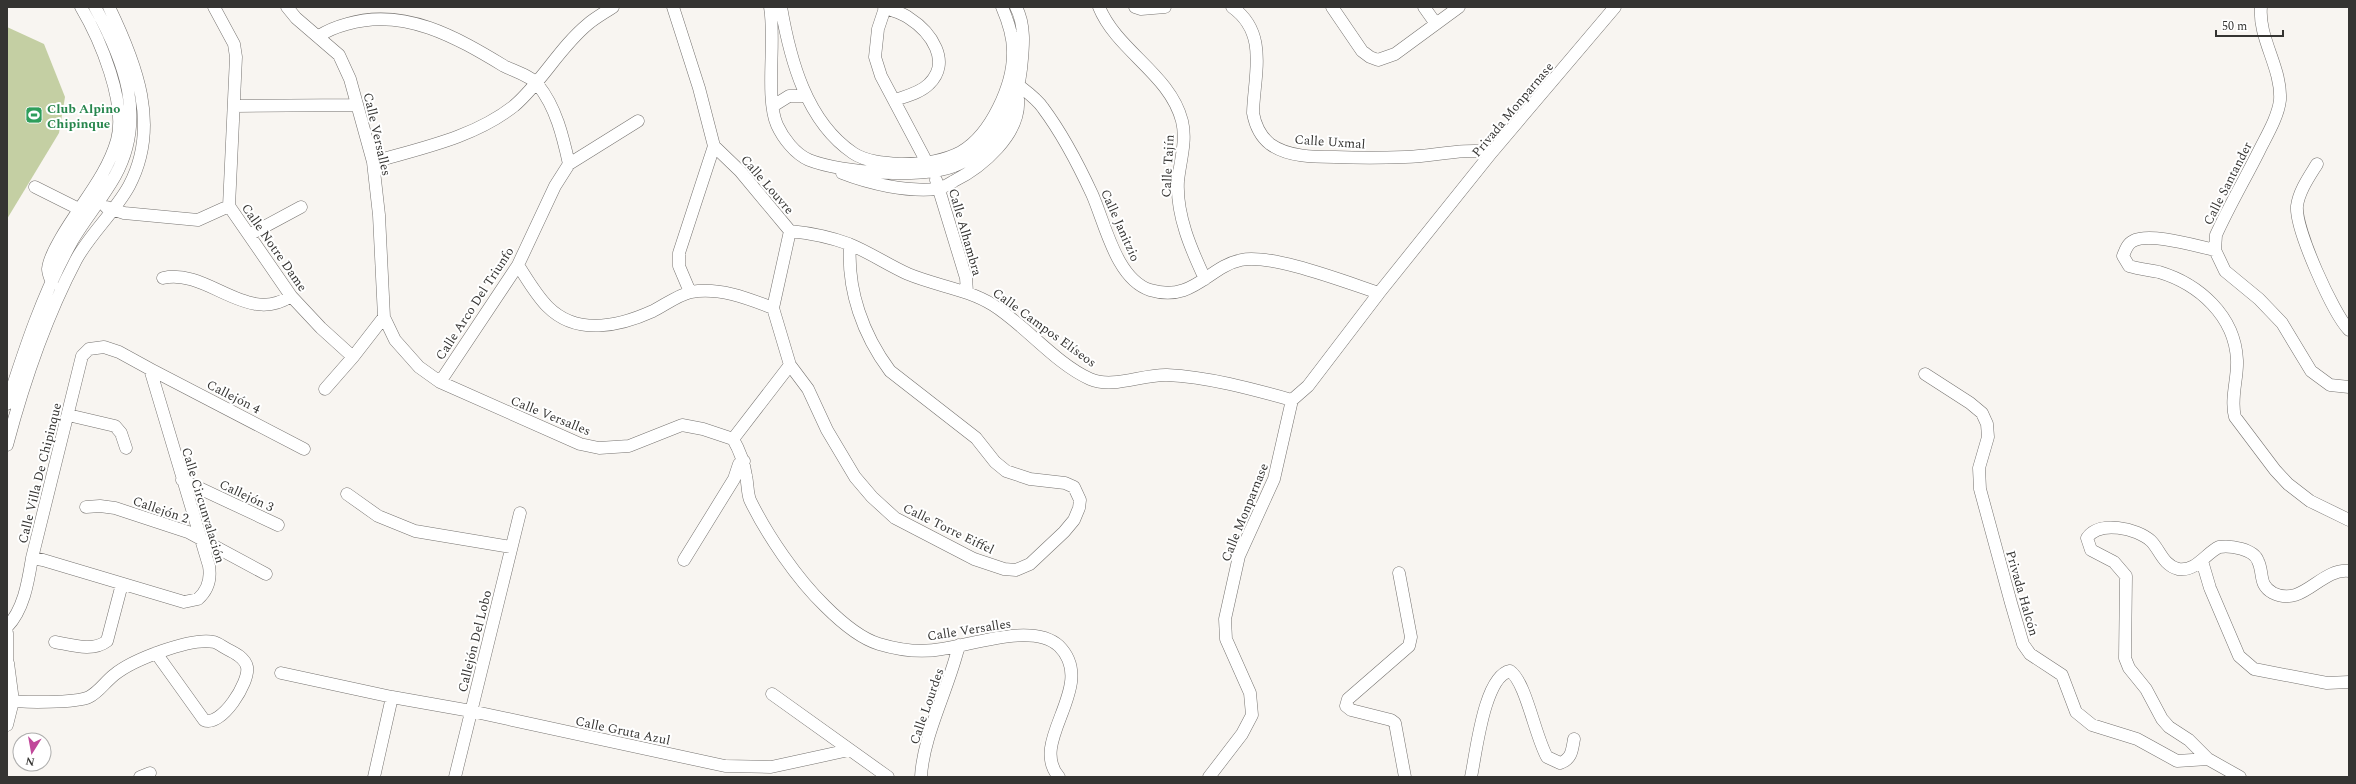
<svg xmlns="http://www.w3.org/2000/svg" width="2356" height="784" font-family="Spectral,serif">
	<rect width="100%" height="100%" fill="#f8f5f1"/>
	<path fill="#c4cfa3" d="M 7,27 L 44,44 L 65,97 L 59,133 L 7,219 Z"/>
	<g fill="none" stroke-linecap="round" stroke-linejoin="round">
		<g stroke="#767370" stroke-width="13">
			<path id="minor" d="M 214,7 L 234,44 L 236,57 L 229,206 L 291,296 L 321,328 L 353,357
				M 287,7 L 296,18 L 339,55 L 350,79 L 373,162 L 379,215 L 384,317 L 395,340 L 419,367 L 440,382 L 580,444 L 599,448 L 629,446 L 682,425 L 703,429 L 733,439 C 740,451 744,462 746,476 C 748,484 747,492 750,500 C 767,535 797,579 825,606 C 839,620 859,638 879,644 C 899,650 921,653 942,649 C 972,645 1033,622 1059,646 C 1099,686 1027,741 1059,777
				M 673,7 L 699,88 L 714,146 L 740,171 L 790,231 L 773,308 L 790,365 L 808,389 L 827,430 L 855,477 L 872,497 L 895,518 L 974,559 L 1004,569 L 1016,570 L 1030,564 L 1064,532 L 1074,520 L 1079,508 L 1080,500 L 1074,487 L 1065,483 L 1030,479 L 1006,471 L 995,462 L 976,438 L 890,371 C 863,335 847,290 850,245
				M 770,7 C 776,40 765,97 777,125 C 783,138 795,154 809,160 C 842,173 927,180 959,164 C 994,147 1017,107 1021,69 C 1023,49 1026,26 1016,7
				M 781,7 C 790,59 806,121 853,153 C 866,162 887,163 902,164 C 922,164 944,161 961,152 C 991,135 1014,84 1013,51 C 1013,36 1008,21 1002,7
				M 884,7 C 892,11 901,12 909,18 C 931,32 952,62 929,84 C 920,93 906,96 895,100
				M 1099,7 C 1117,51 1170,74 1182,121 C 1187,141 1180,161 1178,181 C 1176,215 1191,249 1205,279
				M 1135,7 L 1141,9 L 1165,7
				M 1232,7 C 1269,33 1254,75 1253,113 C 1255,124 1260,136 1270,144 C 1288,157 1314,157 1335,157 C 1358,158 1381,158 1405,157 C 1435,156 1462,148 1492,152
				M 1332,7 L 1362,51 L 1370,57 L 1378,60 L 1395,54 L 1459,7
				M 1424,7 L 1436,24
				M 2261,7 C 2258,38 2282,68 2280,100 C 2278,117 2267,135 2259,151 C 2245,179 2229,206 2216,235 L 2215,250 L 2225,271 L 2259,299 L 2282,323 L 2311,371 L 2330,385 L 2349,387
				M 885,8 L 878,29 L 875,57 L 881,76 L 924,157
				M 319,36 C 328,30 336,27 347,24 C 404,7 456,37 504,66 C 514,71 531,76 538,85 C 556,107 563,137 569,164 L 555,186 L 518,265 L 440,382
				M 1018,85 C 1027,92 1037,99 1043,108 C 1061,132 1079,166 1092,194 C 1105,223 1116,279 1150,290 C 1193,303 1208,267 1241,260 C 1271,253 1348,283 1379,293
				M 235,106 L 357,105
				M 773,106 L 789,96 L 806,96
				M 373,162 C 421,148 473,138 514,106 C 542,82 559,48 588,24 C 595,18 604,13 613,7
				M 569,164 L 638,121
				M 2317,164 C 2309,177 2299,191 2297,206 C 2295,229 2333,313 2349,330
				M 842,173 C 870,184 907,192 937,189 C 943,188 949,184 954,181 C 982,167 1021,134 1018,99
				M 936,180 L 966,278 L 967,292
				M 35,187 L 79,209
				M 106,207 L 124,213 L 198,220 L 229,206
				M 790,231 C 810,233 830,237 849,244 C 869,252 888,265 908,274 C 937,286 967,289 993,305 C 1025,325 1056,364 1090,379 C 1113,389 1143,374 1167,375 C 1209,377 1252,389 1292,400
				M 249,235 L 301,207
				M 2215,250 C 2196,246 2150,232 2133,241 C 2127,244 2125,251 2123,256 L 2129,266 C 2139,269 2149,270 2159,272 C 2199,284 2235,316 2237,360 C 2238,378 2230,399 2235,417 L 2275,470 L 2288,484 L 2310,501 L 2349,520
				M 518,265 C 527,279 536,295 548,307 C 577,336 620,326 653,311 C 665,305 678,295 691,292 C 719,287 747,298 773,308
				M 163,278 C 208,268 247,326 291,296
				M 52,284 C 51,279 48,274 48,269 C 49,258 56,247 61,238 C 79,206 107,176 117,140 C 127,103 100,39 81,7
				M 690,292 L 679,266 L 679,253 L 714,146
				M 150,369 L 304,449
				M 1925,374 L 1970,403 L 1982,413 L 1987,424 L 1988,437 L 1979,468 L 1980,489 L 2011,603 L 2023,644 L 2030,654 L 2062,675 L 2076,712 L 2092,725 L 2137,739 L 2177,761 L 2208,759
				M 325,389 L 353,357 L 384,317
				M 7,404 C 25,348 43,293 72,241 C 85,219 102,199 115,176 C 147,118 124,60 95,7
				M 68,415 L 115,426 L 121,433 L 126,448
				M 733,439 L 790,365
				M 7,445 C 24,381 45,319 76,260 C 90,234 114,213 129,186 C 161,126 136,63 109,7
				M 182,480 L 278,525
				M 347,494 L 378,516 L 415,531 L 511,547
				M 86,507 L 100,506 L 115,508 L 188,532 L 266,574
				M 684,560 L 734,479 L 739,464 L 744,461
				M 2202,561 L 2210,588 L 2239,656 L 2254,669 L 2327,683 L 2349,682
				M 1399,573 L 1411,637 L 1409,646 L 1348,699 L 1346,706 L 1351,710 L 1391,720 L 1395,723 L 1405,777
				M 7,627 C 24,609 28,582 32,558 L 82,356 L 89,349 L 104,347 L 119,352 L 150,369 L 209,566 C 211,578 208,590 198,599 L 184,602 L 43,560 L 32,558
				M 7,633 L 7,670
				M 55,642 C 72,645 93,652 107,641 L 122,584
				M 281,673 L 392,697
				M 772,694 L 888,777
				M 7,700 C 21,703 77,703 89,697 C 99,692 105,682 114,675 C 132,660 191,637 214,642 C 218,643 223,647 227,649 C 235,653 245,658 247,667 C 250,682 221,728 204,720 L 156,653
				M 7,725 L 13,701 L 8,663
				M 140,777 L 150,773
				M 374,777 L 392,697 L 471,711 L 725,766 L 771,767 L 849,750
				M 455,777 L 520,513
				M 921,777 C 923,735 949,688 959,645
				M 1209,777 L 1242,734 L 1252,715 L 1250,693 L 1226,639 L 1225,619 L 1239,556 L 1274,479 L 1292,400 L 1308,386 L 1379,293 L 1492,152 L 1615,7
				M 1471,777 C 1476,754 1484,676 1510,671 C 1526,682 1535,736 1547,757 L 1560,763 C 1572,759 1572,750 1574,739
				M 2240,777 L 2208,759 L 2189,740 L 2169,727 L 2162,719 L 2146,689 L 2129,668 L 2125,658 L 2126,576 L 2114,562 L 2091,550 L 2087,538 C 2099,520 2137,528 2151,541 C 2160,550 2163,565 2178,569 C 2196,572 2206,553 2219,547 C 2230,545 2254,549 2258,561 C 2264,573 2258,585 2273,593 C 2303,608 2320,568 2349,571"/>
		</g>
		<use href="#minor" stroke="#fff" stroke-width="12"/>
	</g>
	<defs>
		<g id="stadium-square" transform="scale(0.9)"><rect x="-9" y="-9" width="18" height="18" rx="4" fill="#2e9e5b" stroke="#fff"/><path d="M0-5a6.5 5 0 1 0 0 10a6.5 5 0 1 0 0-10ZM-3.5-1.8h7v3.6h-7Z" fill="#fff"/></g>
	</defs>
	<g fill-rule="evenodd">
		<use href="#stadium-square" x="34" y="115"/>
	</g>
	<g text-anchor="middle" stroke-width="4" stroke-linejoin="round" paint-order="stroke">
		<g font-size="13" font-weight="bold" fill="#27864d" stroke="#fff" text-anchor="start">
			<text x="47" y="113">Club Alpino<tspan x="47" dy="15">Chipinque</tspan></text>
		</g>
		<g font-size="13" fill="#353432" stroke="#fff">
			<text transform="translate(1512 109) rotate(-50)" y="5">Privada Monparnase</text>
			<text transform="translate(378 134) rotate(77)" y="5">Calle Versalles</text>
			<text transform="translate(1330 141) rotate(4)" y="5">Calle Uxmal</text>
			<text transform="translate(1167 166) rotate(-87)" y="5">Calle Tajín</text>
			<text transform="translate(2227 183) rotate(-63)" y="5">Calle Santander</text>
			<text transform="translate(768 184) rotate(49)" y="5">Calle Louvre</text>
			<text transform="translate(1121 225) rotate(66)" y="5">Calle Janitzio</text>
			<text transform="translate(966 232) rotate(74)" y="5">Calle Alhambra</text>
			<text transform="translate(275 247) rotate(55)" y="5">Calle Notre Dame</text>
			<text transform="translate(474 303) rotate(-57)" y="5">Calle Arco Del Triunfo</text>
			<text transform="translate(1045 327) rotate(36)" y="5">Calle Campos Elíseos</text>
			<text transform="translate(234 396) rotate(27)" y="5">Callejón 4</text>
			<text transform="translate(551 415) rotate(22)" y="5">Calle Versalles</text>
			<text transform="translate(39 473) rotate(-76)" y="5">Calle Villa De Chipinque</text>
			<text transform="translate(247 495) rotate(25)" y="5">Callejón 3</text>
			<text transform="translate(204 505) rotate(73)" y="5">Calle Circunvalación</text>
			<text transform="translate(161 509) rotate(19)" y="5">Callejón 2</text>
			<text transform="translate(1244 512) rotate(-68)" y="5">Calle Monparnase</text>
			<text transform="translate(949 528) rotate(26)" y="5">Calle Torre Eiffel</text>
			<text transform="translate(2023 593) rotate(74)" y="5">Privada Halcón</text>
			<text transform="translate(969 629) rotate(-9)" y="5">Calle Versalles</text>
			<text transform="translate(474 641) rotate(-76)" y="5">Callejón Del Lobo</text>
			<text transform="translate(926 706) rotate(-71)" y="5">Calle Lourdes</text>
			<text transform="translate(623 730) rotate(12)" y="5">Calle Gruta Azul</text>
		</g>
	</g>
	<rect width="2356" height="784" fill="none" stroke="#353432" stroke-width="16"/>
	<g transform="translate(32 752) rotate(191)"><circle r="19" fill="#ffffff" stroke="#aeaead"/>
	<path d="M0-3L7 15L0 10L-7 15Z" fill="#c1479a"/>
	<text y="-6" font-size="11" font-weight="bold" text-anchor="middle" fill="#353432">N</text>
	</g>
	<path d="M2216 30v6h67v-6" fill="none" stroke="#353432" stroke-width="2"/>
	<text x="2222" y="30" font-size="12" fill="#353432" stroke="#ffffff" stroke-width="3" paint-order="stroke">50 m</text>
</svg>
